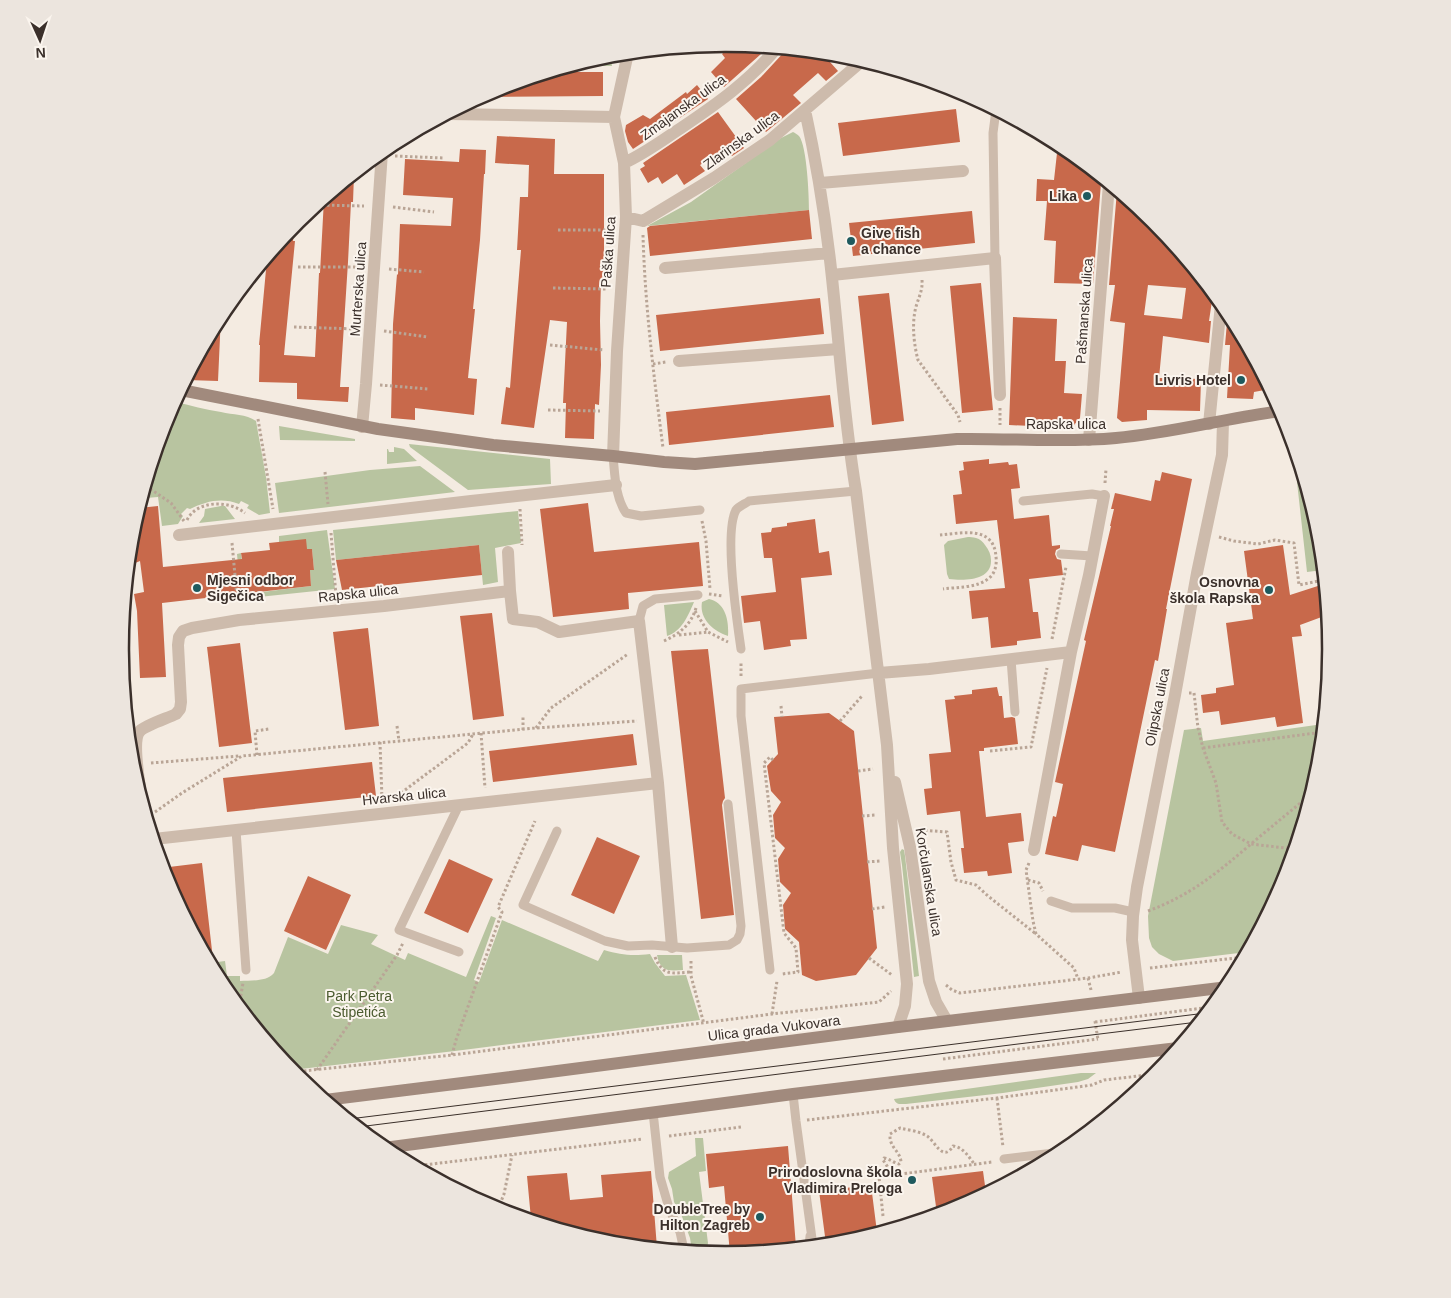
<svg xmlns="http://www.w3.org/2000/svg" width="1451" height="1298" font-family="Helvetica,sans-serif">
	<rect width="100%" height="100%" fill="#f4ebe1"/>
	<path fill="#b8c4a0" d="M 605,56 L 611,58 L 612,66 L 591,66 L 591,62 L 584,63 Z
		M 793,132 C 795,133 797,134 799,136 C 807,146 809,196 809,210 L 647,226 L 691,202 L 781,138 Z
		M 175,402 C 190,405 206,410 221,412 C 233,415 246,414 256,421 L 266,477 L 270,513 L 259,515 L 247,508 L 249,505 L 241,501 L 239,504 C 222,497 206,501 190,509 L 187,508 L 181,514 L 183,516 L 178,524 L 162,526 L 158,497 L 146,498 L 146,505 L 140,505 L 166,417 Z
		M 279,426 L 355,439 L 355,441 L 280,440 Z
		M 409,444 L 550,459 L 551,484 L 468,490 L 410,447 Z
		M 394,447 L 404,449 L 417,461 L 387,464 L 387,449 L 388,449 L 389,452 L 394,452 Z
		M 420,466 L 455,492 L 279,513 L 275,483 L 370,470 Z
		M 1304,482 L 1319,531 L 1323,570 L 1307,572 L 1297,482 Z
		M 221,506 L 225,506 L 235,519 L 199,523 L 204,516 L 205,509 Z
		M 518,511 L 521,543 L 495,548 L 498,582 L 483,585 L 479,545 L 336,560 L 333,530 Z
		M 327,530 L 335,589 L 241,599 L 237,554 L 241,553 L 246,594 L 311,586 L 310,570 L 314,570 L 312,549 L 307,549 L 279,542 L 279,536 Z
		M 968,537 C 970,537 973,537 976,538 C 980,539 983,542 985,545 C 989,550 991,555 991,560 C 992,581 964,581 949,579 L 947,574 L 944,545 L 948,541 Z
		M 709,599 C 726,603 729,621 728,636 C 713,631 699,619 702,602 Z
		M 694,602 C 688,616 682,631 667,636 L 664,605 Z
		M 1329,667 L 1325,711 L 1321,669 Z
		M 1323,724 L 1319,767 L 1285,881 L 1247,952 L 1173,961 L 1159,954 L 1152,947 L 1149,938 L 1148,916 L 1184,730 L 1201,728 L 1203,741 Z
		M 902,849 L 904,850 L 905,856 L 919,976 L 914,977 L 902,865 L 900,852 Z
		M 491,916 L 496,918 L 474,980 L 479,982 L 502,920 L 598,961 L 604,950 C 621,955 632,956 650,954 L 655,963 L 665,976 L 686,975 L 700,1020 L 455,1051 L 292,1070 L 222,985 L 210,963 L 225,961 L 227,976 L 240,976 L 240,981 C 252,980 266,982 274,973 L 288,937 L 328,954 L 341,925 L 378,935 L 371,944 L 405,960 L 408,953 L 466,977 Z
		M 657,955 L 682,955 L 683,970 C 669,971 660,972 657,955 Z
		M 1081,1073 L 1096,1073 L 1088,1079 L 1078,1082 L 1003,1093 L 906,1104 C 900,1104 896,1105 894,1099 Z
		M 695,1138 L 703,1138 L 706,1171 L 699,1172 L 708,1243 L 706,1252 L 692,1251 L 690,1238 L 681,1214 L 674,1202 L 672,1189 L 668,1178 L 669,1172 L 696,1156 Z"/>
	<path fill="#c8694b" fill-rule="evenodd" d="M 732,44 L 756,47 L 761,54 L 724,87 L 711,72 L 725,58 L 722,54 Z
		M 786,50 L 839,55 L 830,62 L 838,71 L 826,81 L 818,73 L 793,95 L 801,103 L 766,132 L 736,99 L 761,77 Z
		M 554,72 L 603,72 L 603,96 L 483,97 L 482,96 L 494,90 Z
		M 697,85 L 708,99 L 633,149 L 628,142 L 625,131 L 626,125 L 643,115 L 650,119 L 686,92 L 687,94 Z
		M 956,109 L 960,142 L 843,156 L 838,123 Z
		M 718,112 L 744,148 L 732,156 L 726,148 L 700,165 L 705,171 L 684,185 L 677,174 L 662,184 L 658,177 L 648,183 L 640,169 L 645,166 L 643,163 Z
		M 497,136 L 555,139 L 554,174 L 604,174 L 604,259 L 603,279 L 601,279 L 600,321 L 601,365 L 599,405 L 595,404 L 594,439 L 565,438 L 566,403 L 563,403 L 567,322 L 550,320 L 534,428 L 501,424 L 506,387 L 510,388 L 521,250 L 517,250 L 520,197 L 528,197 L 529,165 L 495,163 Z
		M 1058,144 L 1103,179 L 1101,183 L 1093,284 L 1054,283 L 1056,241 L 1044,240 L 1047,201 L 1036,201 L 1037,179 L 1054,180 Z
		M 460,149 L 486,150 L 485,174 L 484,174 L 480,240 L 473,309 L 475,309 L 468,378 L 477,379 L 474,415 L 415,408 L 415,420 L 391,418 L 393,324 L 397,274 L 398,275 L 400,224 L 451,226 L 453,198 L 403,195 L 405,159 L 459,162 Z
		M 354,175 L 353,202 L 351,202 L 348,262 L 340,387 L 349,387 L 348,402 L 297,399 L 297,383 L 259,382 L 260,345 L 259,345 L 267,259 L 295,225 L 293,241 L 295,241 L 284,355 L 315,357 L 319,273 L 320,273 L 324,199 Z
		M 1117,191 L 1154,221 L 1213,294 L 1209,321 L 1211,321 L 1209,343 L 1163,336 L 1159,378 L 1201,379 L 1200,411 L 1147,410 L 1147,420 L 1122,422 L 1117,418 L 1125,323 L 1110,321 L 1115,285 L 1109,285 ZM 1148,285 L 1186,288 L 1182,319 L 1144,315 Z
		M 809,210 L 812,239 L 650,256 L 647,228 L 650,226 Z
		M 972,211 L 975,243 L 853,256 L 849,223 Z
		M 981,283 L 993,410 L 962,413 L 950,286 Z
		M 889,293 L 904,421 L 872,425 L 858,296 Z
		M 820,298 L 824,334 L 660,351 L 656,315 Z
		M 221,315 L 218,381 L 187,380 L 198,359 Z
		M 1013,317 L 1057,319 L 1055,361 L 1066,361 L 1064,393 L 1082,394 L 1080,418 L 1074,425 L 1067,428 L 1052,429 L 1052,427 L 1009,425 Z
		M 1232,318 L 1270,389 L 1254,392 L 1253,399 L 1227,398 L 1230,345 L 1225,345 L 1227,323 L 1231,324 Z
		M 830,395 L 834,427 L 669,445 L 666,412 Z
		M 989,459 L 989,464 L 1008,462 L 1009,465 L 1017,464 L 1020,488 L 1011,489 L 1014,519 L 1049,515 L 1052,546 L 1060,545 L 1060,548 L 1056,550 L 1055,554 L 1057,559 L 1061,560 L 1063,575 L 1029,579 L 1033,612 L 1038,612 L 1041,638 L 1017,641 L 1017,645 L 991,648 L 988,617 L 972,619 L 969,591 L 1005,588 L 997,520 L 956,524 L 953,495 L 962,494 L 959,471 L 964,470 L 963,462 Z
		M 1162,472 L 1192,479 L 1166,609 L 1167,609 L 1158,661 L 1155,660 L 1115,852 L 1082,845 L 1078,861 L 1045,854 L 1053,816 L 1056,817 L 1063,784 L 1055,782 L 1086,641 L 1084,640 L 1111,526 L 1110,526 L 1114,509 L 1111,509 L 1115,493 L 1151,501 L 1155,480 L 1160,481 Z
		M 588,503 L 594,552 L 699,542 L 703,586 L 628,593 L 629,609 L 553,617 L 540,509 Z
		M 158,506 L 163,567 L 242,559 L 241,553 L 270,550 L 269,543 L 306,539 L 307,549 L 312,549 L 314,570 L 310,570 L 311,586 L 162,603 L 166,677 L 140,678 L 137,611 L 134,594 L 144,592 L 140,561 L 128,566 L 132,531 L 139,508 Z
		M 815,519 L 819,553 L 829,551 L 832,575 L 801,578 L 807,639 L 790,640 L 791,646 L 764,650 L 760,621 L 744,623 L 741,596 L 776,592 L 772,558 L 764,558 L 761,533 L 771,532 L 772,528 L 787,526 L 787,523 Z
		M 479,545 L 482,575 L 342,590 L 336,560 Z
		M 1283,545 L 1290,595 L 1324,584 L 1327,615 L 1300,625 L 1302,636 L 1292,637 L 1303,723 L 1277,727 L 1275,717 L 1221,725 L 1219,711 L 1203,713 L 1201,695 L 1216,693 L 1216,688 L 1234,685 L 1226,623 L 1253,619 L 1244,551 Z
		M 492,613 L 504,716 L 473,720 L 460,616 Z
		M 368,628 L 379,726 L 345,730 L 333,632 Z
		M 240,643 L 252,743 L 219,747 L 207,647 Z
		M 708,649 L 725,798 L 723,801 L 722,805 L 734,915 L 701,919 L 671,651 Z
		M 997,687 L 999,696 L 1002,696 L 1004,718 L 1012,717 L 1015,718 L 1018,744 L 984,748 L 984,751 L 979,751 L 986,817 L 1021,813 L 1024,841 L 1008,843 L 1012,873 L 988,876 L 987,871 L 964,873 L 961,848 L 964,848 L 960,811 L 927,815 L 924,789 L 932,788 L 929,754 L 951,752 L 945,700 L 955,699 L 954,696 L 972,694 L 972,690 Z
		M 829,713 L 854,731 L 877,948 L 856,975 L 816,981 L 802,975 L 799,942 L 785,929 L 783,905 L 791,893 L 780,882 L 778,859 L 785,848 L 775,838 L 773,815 L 781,802 L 771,791 L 767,766 L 778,754 L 774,717 Z
		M 633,734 L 637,765 L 493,782 L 489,751 Z
		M 372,762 L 376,796 L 227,812 L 223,778 Z
		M 597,837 L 640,856 L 614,914 L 571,895 Z
		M 449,859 L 493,879 L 468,933 L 424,913 Z
		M 202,863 L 214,968 L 213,968 L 172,892 L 169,867 Z
		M 308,876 L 351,895 L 326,950 L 284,931 Z
		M 788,1146 L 796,1247 L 730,1254 L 724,1186 L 709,1188 L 706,1154 Z
		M 651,1171 L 657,1248 L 607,1243 L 531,1219 L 527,1176 L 567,1173 L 570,1200 L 603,1197 L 601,1175 Z
		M 983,1171 L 986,1193 L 957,1208 L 937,1214 L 932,1177 Z
		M 871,1185 L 877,1232 L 843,1243 L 826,1244 L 819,1191 Z"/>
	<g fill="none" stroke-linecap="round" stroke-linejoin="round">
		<path stroke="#b9a596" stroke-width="3" stroke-dasharray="2.5 2.5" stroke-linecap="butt" d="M 395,156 L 443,158
			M 317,205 L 364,206
			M 393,207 L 434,212
			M 558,230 L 610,230
			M 643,235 C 645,307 654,377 663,448
			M 298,267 L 360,267
			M 389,269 L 424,272
			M 922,280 C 923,292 917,300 915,311 C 912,326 914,345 918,360 L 958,415 L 960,422
			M 553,288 L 607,289
			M 294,327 L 356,329
			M 384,331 L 428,337
			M 550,345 L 604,350
			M 653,364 L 666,362
			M 380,385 L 428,389
			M 1000,408 L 1000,425
			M 548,410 L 600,411
			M 258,419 L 273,509
			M 325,472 L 328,504
			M 1105,483 L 1106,469
			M 146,486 L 171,503 L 184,521
			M 520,509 L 522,545
			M 187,520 C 197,500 229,500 245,513
			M 702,521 L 706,541 L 710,589
			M 331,533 L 336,596
			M 940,535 C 962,533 994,525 996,557 C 997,564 995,574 989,578 C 978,588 957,587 943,589
			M 1219,537 L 1234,541 L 1258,544 L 1275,540 L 1294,543 L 1299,585 L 1324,580
			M 232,543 L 237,597
			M 709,594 L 723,596
			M 695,611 L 708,632 L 728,642
			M 679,635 L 708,632
			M 1052,639 L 1066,567
			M 664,641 C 679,634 691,625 696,608
			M 741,676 L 741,662
			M 1189,693 L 1194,693 L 1198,728 L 1203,748 L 1216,783 L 1222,822 L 1232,834 L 1251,844 L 1294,849
			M 781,706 L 782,717
			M 840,721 L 862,696
			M 397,726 L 399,741
			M 536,728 L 551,708 L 628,654
			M 523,730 L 523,716
			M 481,733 L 485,788
			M 380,742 L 382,799
			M 1203,748 L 1323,732
			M 990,751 L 1031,747 L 1047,668
			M 257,755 L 255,731 L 269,729
			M 773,760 L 770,757 L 764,763 L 784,933 L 796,948 L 798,972 L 782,974
			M 151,763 L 239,756
			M 858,771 L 873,769
			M 397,796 L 468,743 L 473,734
			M 155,812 L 182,793 L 242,756 L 536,728 L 637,721
			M 862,816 L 876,815
			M 920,830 L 947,832 L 951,862 L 956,880 L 976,885 L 988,896 L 1036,934
			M 867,862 L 880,861
			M 1029,863 L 1026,870 L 1033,921 L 1036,934 L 1074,968 L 1078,979
			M 1028,880 L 1039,883 L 1043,891
			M 872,909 L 885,907
			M 1148,911 C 1191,895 1217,873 1251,844 C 1271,827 1291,811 1311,794
			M 655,957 C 663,977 673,973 691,972
			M 869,958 L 892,975
			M 691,961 L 691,976 L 704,1024
			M 1150,968 L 1244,957
			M 1088,978 L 1091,990
			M 946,985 L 952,990 L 960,993 L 1088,978 L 1122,972
			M 239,1006 L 243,983
			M 772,1014 L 777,981
			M 1095,1021 L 1098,1040
			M 1095,1022 L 1211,1007
			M 452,1055 L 456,1040 L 502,912 L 498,907 L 535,821
			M 943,1059 L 1098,1039
			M 317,1070 L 397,955 L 403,943
			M 294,1072 L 452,1055 L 772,1014 L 879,1002 L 891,991
			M 997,1098 L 1003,1147
			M 807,1120 L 997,1098 L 1092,1085 L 1104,1080 L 1156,1074
			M 669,1136 L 741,1127
			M 415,1166 L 643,1139
			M 893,1175 L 883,1160 L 884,1158 C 890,1159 894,1163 899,1164 L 901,1162 C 900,1150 889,1148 890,1134 L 900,1128 C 908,1130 919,1131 927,1136 C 935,1141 943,1163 953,1146 C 963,1147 969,1157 975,1165
			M 498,1209 L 504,1194 L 512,1155
			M 883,1216 L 879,1177 L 992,1162"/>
		<path stroke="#cdbbac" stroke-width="9" d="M 995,258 L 993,133 L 996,110
			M 613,456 C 615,475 615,497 626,513 L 641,516 L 700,510
			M 1023,501 L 1092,494 L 1104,496
			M 1061,554 L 1092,556
			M 639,621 L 643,606 L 655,599 L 698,595
			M 741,649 C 737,622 724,532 736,510 C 739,506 745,504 749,501 L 856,491
			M 1011,659 L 1015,712
			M 459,805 L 399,930 L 459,952
			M 236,830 L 246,970
			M 557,831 L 523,905 L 605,941 L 628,946 L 652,945 L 687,948 L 729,945 L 737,940 L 740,934 L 741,926 L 728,804
			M 1051,901 L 1072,908 L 1115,908 L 1133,912
			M 770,970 L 741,716 L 741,689 L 879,673
			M 793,1094 L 796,1121 L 813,1246
			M 653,1112 L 660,1177 L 669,1208 L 680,1232 L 684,1250
			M 1004,1159 L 1062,1152
			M 802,1247 C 808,1245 810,1242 810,1236"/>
		<path stroke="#cdbbac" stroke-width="12" d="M 805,110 C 816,160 824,209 830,260 C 839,337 843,414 856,491 L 887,745 L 893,848 L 907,984 L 905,1006 L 898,1027
			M 449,114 L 614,117
			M 624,163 C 646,153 664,139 684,126 C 718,103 749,81 776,49
			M 820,183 L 963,171
			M 626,217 L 643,221 L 714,178 L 770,140 L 862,61
			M 665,268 L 829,253
			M 832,275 L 995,258 L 1000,395
			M 679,361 L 839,349
			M 1209,424 L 1221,304
			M 362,427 L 366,384 L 382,152
			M 1089,440 L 1109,184
			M 613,456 L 617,351 L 626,217 L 624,163 L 614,117 L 628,53
			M 179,535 L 471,501 L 616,485
			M 510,591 L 513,619 L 538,622 L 559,632 L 639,621 L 658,783 L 672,947
			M 879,673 L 929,669 L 1071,652
			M 895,782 L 910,847 L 929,981 L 936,1002 L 947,1021
			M 141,797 C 140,783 131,740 140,731 C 146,725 168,718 176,714 L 180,709 L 181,702 L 178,645 L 179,637 L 183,631 L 192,628 L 239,620 L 384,606 L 510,591 L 508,552
			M 154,839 L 658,783
			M 1034,850 L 1071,652 L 1089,575 L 1104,496
			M 1139,998 L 1132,940 L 1133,916 L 1137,887 L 1175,695 L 1197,573 L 1222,455 L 1223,422"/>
		<path stroke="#a18a7d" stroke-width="12" d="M 181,390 L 378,429 L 493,445 L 613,456 L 664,462 L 695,464 L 957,439 C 1010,438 1063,443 1116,438 C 1172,433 1226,418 1281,411
			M 325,1100 L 503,1078 L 898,1027 L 1228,987
			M 384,1148 L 793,1094 L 1178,1048"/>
		<path stroke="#3b302b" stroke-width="1" d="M 349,1119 L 1206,1013
			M 358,1127 L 1018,1044 L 1198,1022"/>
	</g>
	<g fill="#1f5a5e" stroke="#fbf5ee" stroke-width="2">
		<circle cx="1087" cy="196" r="5"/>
		<circle cx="851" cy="241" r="5"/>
		<circle cx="1241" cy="380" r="5"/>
		<circle cx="197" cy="588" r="5"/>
		<circle cx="1269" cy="590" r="5"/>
		<circle cx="912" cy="1180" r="5"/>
		<circle cx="760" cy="1217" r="5"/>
	</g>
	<g text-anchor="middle" stroke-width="4" stroke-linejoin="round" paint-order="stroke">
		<g font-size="14" fill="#3b302b" stroke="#fbf5ee">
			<text transform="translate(683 107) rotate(-36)" y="5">Zmajanska ulica</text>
			<text transform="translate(741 140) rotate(-36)" y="5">Zlarinska ulica</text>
			<text transform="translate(608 252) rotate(-86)" y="5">Paška ulica</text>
			<text transform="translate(358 289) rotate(-86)" y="5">Murterska ulica</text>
			<text transform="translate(1084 311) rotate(-86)" y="5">Pašmanska ulica</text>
			<text x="1066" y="429">Rapska ulica</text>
			<text transform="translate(358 593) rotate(-6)" y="5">Rapska ulica</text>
			<text transform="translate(1157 707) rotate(-79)" y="5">Olipska ulica</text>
			<text transform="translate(404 796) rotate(-6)" y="5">Hvarska ulica</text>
			<text transform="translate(929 882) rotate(81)" y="5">Korčulanska ulica</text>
			<text transform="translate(774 1028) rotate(-7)" y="5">Ulica grada Vukovara</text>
		</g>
		<g font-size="14" font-weight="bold" fill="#3b302b" stroke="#fbf5ee" text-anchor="end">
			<text x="1077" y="201">Lika</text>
			<text x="861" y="238" text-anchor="start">Give fish<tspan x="861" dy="16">a chance</tspan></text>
			<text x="1231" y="385">Livris Hotel</text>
			<text x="207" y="585" text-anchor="start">Mjesni odbor<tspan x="207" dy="16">Sigečica</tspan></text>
			<text x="1259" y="587">Osnovna<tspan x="1259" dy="16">škola Rapska</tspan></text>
			<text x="902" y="1177">Prirodoslovna škola<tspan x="902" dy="16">Vladimira Preloga</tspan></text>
			<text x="750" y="1214">DoubleTree by<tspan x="750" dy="16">Hilton Zagreb</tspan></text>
		</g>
		<g font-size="14" fill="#4a5a2e" stroke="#fbf5ee">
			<text x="359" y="1001">Park Petra<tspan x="359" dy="16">Stipetića</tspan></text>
		</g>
	</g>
	<path d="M0 0H1451V1298H0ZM725 52H726A596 596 0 0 1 1322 648V650A596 596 0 0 1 726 1246H725A596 596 0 0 1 129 650V648A596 596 0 0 1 725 52Z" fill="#ece5de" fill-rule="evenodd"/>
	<path fill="none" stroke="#3b302b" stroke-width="2.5" d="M725 52H726A596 596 0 0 1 1322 648V650A596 596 0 0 1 726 1246H725A596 596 0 0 1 129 650V648A596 596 0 0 1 725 52Z"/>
	<g transform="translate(40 40) rotate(177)" stroke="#fbf5ee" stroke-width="4" paint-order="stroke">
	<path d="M0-4L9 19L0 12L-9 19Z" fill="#3b302b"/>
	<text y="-8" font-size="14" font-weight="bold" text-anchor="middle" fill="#3b302b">N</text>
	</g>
</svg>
